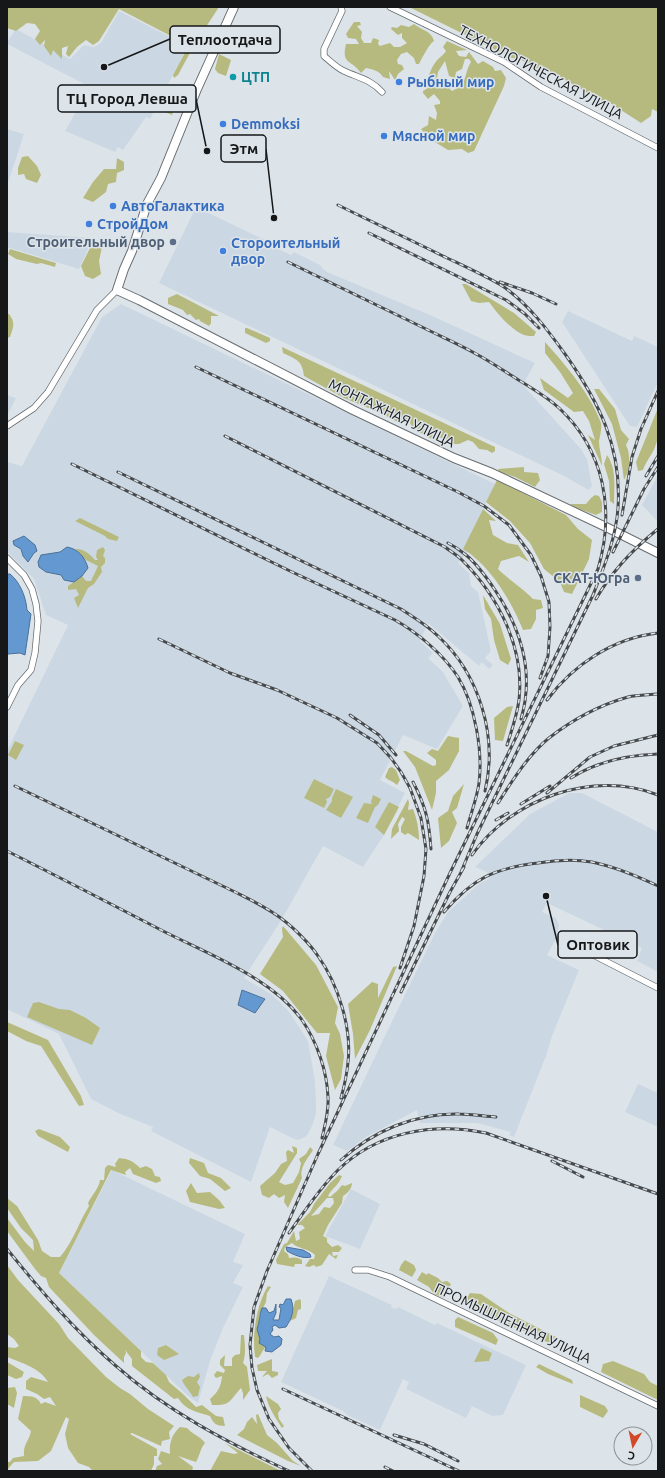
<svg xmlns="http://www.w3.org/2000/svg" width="665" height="1478" font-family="Ubuntu,sans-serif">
	<rect width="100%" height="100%" fill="#dde4e9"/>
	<path fill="#cbd8e3" d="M 119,11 L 188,46 L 150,119 L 146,117 L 123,150 L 118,147 L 115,152 L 65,131 L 90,87 L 7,44 L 7,42 L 16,29 L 70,59 L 84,45 L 94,47 L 101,43 Z
		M 7,129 L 24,134 L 7,186 Z
		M 196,207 L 269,242 L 268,244 L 291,255 L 294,252 L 320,265 L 323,269 L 327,272 L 430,315 L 535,363 L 523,385 L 581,449 L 587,459 L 592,486 L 589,490 L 560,474 L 159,283 Z
		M 7,232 L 93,238 L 79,269 L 7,247 Z
		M 121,304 L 495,484 L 465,546 L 464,549 L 468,552 L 458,563 L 469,573 L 471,586 L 478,592 L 491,651 L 485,658 L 493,665 L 489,669 L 482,662 L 479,666 L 428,623 L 420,641 L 433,653 L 428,658 L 443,672 L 463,706 L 437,749 L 403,735 L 380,780 L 405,793 L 384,835 L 363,867 L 323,846 L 282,919 L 244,978 L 271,994 L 281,1003 L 290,1013 L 308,1041 L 315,1081 L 316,1103 L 316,1114 L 312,1126 L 308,1134 L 305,1137 L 298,1140 L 294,1139 L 270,1127 L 251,1182 L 151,1131 L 153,1127 L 118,1113 L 91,1099 L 59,1034 L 7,1009 L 7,751 L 68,625 L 46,615 L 34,579 L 7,551 L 7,462 L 22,466 L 102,317 Z
		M 568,311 L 632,341 L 634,336 L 658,347 L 658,382 L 637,427 L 630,426 L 562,322 Z
		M 7,395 L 16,398 L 7,416 Z
		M 658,475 L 658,522 L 642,505 Z
		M 569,793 L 582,793 L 658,832 L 658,972 L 637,961 L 642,948 L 547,903 L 542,912 L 556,918 L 559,925 L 556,939 L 547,955 L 579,970 L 552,1036 L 546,1056 L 514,1137 L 509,1135 L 511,1132 L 477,1123 L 420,1123 L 417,1110 L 366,1137 L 347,1151 L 333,1145 L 382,1042 L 435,933 L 448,912 L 480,883 L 489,879 L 487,872 L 475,867 L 530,814 Z
		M 638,1084 L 658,1093 L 658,1127 L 625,1112 Z
		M 112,1170 L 245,1234 L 233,1262 L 243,1265 L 233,1283 L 243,1287 L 223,1328 L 211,1358 L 198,1403 L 188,1396 L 59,1273 Z
		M 351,1189 L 380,1204 L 360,1249 L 325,1236 Z
		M 329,1276 L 392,1305 L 391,1307 L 396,1309 L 398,1307 L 435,1325 L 437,1323 L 526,1365 L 503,1415 L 492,1416 L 472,1406 L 466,1418 L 406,1389 L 409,1382 L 403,1379 L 380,1430 L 347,1415 L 343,1411 L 281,1382 Z"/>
	<path fill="#b7ba7f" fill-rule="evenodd" d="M 7,7 L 219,7 L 202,33 L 193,33 L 188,45 L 119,9 L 99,41 L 93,45 L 86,40 L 77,47 L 69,57 L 66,54 L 68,46 L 62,48 L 62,59 L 53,50 L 51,56 L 44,46 L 45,40 L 40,45 L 35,39 L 40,31 L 35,24 L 27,23 L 16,31 L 7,28 Z
		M 409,7 L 658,7 L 658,112 L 652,109 L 651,116 L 641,123 L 610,103 L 594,98 L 583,90 L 549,71 L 534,68 L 520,59 L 512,58 Z
		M 354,22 L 360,22 L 361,25 L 357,26 L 362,32 L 361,38 L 364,43 L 371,43 L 373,38 L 379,40 L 378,44 L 380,46 L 390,43 L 394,47 L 400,47 L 407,43 L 402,38 L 402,33 L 398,35 L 391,29 L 392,27 L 397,28 L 401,25 L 409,27 L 414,24 C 421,30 432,31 434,41 C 429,44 422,58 419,64 L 416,64 L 414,58 L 407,52 L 401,54 L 397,60 L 398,64 L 402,65 L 404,69 L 398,74 L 395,80 L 389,71 L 390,79 L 383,77 C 380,71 372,69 366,68 L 361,73 C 351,59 341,65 346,44 L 359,44 L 356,39 L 348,38 L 346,34 Z
		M 447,41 L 467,50 L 456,51 L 459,56 L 466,57 L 469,52 L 478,64 L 483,61 L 493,67 L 495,71 L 501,70 L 506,78 L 504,86 L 474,151 L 468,153 L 462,149 L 448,150 L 430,139 L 421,129 L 428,125 L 429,116 L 436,120 L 437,113 L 434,105 L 440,104 L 440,101 L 434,94 L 428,99 L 423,93 L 423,91 L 428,88 C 427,79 430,70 435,63 C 438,58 443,56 446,51 L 443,47 ZM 465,59 L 469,59 L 471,62 C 463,75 469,83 452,91 L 439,78 L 437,79 L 438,72 L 445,61 L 449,76 L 455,78 L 456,72 L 462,69 Z
		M 188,47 L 192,49 L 178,75 L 174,78 L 173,75 Z
		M 219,54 L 231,60 L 226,76 L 218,73 L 215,69 Z
		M 173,84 L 179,92 L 172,115 L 159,109 L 158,105 L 166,90 L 170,90 L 169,86 Z
		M 28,156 L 37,166 L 41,175 L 37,183 L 26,179 L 24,174 L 18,175 L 18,168 L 22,157 Z
		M 117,158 L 124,162 L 124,170 L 117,173 L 116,182 L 108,184 L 106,192 L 93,202 L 83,198 L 93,182 L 104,169 L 116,169 Z
		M 97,243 L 102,247 L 99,261 L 101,274 L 93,279 L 85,276 L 81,266 L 91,246 Z
		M 10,249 L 56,263 L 55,267 L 41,263 L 37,264 L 16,259 L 8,254 Z
		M 462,284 L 466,284 L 514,313 L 536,332 L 534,336 C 531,336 527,336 524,335 C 512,331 496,312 489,302 L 479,303 L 471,301 Z
		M 177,294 L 219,316 L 211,316 L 211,323 L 209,326 L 200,321 L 199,319 L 196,320 L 190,314 L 187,315 L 183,310 L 168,304 L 168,298 Z
		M 7,314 L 9,314 C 16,323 13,328 10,337 L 7,338 Z
		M 245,328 L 247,328 L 270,338 L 270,341 L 266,343 L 245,333 Z
		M 545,342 C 565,364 591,395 601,423 C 602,428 600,436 599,441 C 599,449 602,457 602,466 L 588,435 L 595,440 L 589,421 L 583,411 L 574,412 L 544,390 L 540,378 L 568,398 L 573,393 L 560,372 L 545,353 Z
		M 282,347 L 495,447 L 495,451 L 492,453 L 487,450 L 479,449 L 473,442 L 468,440 L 459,444 L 445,444 L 444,439 L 439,437 L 439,443 L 412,428 L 410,422 L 405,421 L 398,422 L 378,412 L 344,398 L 304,376 C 302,360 297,360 283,353 Z
		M 594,389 L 599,389 L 615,409 L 621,430 L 629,439 L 626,445 C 631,454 630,471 624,480 L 621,458 L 612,424 Z
		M 658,408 C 658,421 660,435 655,447 C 652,455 646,461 643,470 L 638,471 L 636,462 Z
		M 607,455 C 617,469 614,488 614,504 L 610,501 L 609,481 L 604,464 Z
		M 524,467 L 524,472 L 538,473 L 540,480 L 535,487 L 515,477 L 499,472 L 498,469 Z
		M 497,480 L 566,515 L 578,529 L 592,540 L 589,559 L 572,594 L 564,592 L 560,582 L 544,569 L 530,543 L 510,521 L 486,502 Z
		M 595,495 L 599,496 L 602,502 L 602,512 L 596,515 L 576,508 L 570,504 L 586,504 L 591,498 Z
		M 483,509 L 496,521 L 489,520 L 493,535 L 507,543 L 518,545 L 529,562 L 519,556 L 501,561 L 498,569 C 510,581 522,587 533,599 L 541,600 L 543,608 L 536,610 L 536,619 L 531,629 L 523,630 C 511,601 491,566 463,549 Z
		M 80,518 L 119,537 L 117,541 L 108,539 L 105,536 L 75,521 Z
		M 103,547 L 105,550 L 103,556 L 105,558 L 105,563 L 101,567 L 102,572 L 94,584 L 88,588 L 78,608 L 74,598 L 79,595 L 76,589 L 68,590 L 68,586 L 82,576 L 86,581 L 91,581 L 98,566 L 86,560 L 75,549 C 83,548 90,554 95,560 L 98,560 L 96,557 L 97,550 Z
		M 483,595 L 500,624 L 511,659 L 508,665 L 500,660 L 494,640 L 491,619 L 485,609 Z
		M 513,706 L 503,741 L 495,740 L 494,718 L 507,707 Z
		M 448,736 L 459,738 L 459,751 L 449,770 L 436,781 L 436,793 L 432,810 L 415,767 L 403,751 L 406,751 L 433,766 L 436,765 L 436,760 L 427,753 L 432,749 L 438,751 Z
		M 15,741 L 24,745 L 16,760 L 8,755 Z
		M 392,767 L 396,770 L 400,780 L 397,785 C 393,781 389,781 385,777 L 389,768 Z
		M 314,779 L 334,789 L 330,797 L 326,799 L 327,802 L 324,808 L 304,798 Z
		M 464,784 L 457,808 L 452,812 L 457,823 L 449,841 L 441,848 L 438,818 L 448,811 L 453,796 Z
		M 336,789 L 353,797 L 341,818 L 326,810 L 332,801 L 332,798 Z
		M 373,795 L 381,799 L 378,805 L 375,807 L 368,823 L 356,818 L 364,803 L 372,804 L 371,802 Z
		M 408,799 L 409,803 L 408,810 L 413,809 C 417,819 419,829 419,840 L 408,833 L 405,835 L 401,832 L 401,827 L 405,819 L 402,817 L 398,824 L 399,831 L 391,839 L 392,829 Z
		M 389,802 L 399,807 L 384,835 L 375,827 Z
		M 283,926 L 316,965 L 338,1007 L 335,1023 L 340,1034 L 344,1056 L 341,1079 L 335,1090 L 326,1056 L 330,1033 L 317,1033 L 283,991 L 260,974 L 283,937 L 282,929 Z
		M 397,966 L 370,1030 L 355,1059 L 353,1034 L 348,1004 L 372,982 L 378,984 L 378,998 L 393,967 Z
		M 39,1002 L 59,1009 L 70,1010 L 86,1018 L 100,1028 L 92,1045 L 27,1017 L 33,1003 Z
		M 7,1022 L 48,1040 L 81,1096 L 84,1105 L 79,1106 L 41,1046 L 26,1041 L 7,1031 Z
		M 39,1129 L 60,1137 L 70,1147 L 68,1152 L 38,1136 L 35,1131 Z
		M 292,1146 L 297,1148 L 297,1153 L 279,1182 L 285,1185 L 293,1183 L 299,1172 L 301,1163 L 299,1159 L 306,1154 L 310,1147 L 313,1150 C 308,1158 299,1168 302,1178 L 288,1208 L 284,1202 L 285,1195 L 279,1198 L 274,1194 L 269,1198 L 262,1195 L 260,1186 L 275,1173 L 281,1164 L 287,1161 L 286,1152 L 288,1150 L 294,1153 Z
		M 119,1158 C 129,1159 133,1161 140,1168 L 146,1166 L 152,1169 L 155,1176 L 160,1177 L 161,1181 L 156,1183 L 133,1174 L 130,1168 L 125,1172 L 126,1175 L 111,1170 L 59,1273 L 141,1351 L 141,1357 L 146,1362 L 153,1363 L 166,1375 L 169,1382 L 183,1394 L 196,1407 L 202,1405 L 216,1416 L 223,1417 L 225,1426 C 216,1426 213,1423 210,1416 C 197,1412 185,1410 178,1398 L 174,1399 L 132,1366 L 132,1359 L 125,1350 L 126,1353 L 124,1357 L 124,1363 L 94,1335 L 49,1287 L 46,1278 L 41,1276 L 35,1269 L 7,1231 L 7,1218 L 25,1242 L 34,1251 L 33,1240 L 21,1228 L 7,1208 L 7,1198 L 17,1206 L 38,1240 L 42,1251 L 51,1257 L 60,1257 C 73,1242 79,1222 89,1206 L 88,1203 C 92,1195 99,1188 100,1180 L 104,1180 L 105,1168 L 108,1165 L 116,1167 L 115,1164 Z
		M 190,1158 L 204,1163 L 208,1173 L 221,1178 L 231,1188 L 225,1191 L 210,1179 L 200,1176 L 189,1163 Z
		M 339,1175 L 342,1176 C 339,1185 332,1188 328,1196 L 330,1197 L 337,1191 L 342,1185 L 345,1186 L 352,1183 C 352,1188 348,1193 343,1196 L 342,1203 L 328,1225 L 323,1236 L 327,1238 L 327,1242 L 332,1247 L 338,1245 L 342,1248 L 339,1252 L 332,1252 L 333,1256 L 338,1255 L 336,1259 L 329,1254 L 322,1265 L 316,1267 L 314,1265 L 309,1267 L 305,1266 L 310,1259 L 314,1259 L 315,1255 C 308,1248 298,1249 292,1243 L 285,1247 L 284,1251 L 288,1254 L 289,1258 C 294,1257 298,1257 302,1260 L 302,1264 L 295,1264 L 294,1267 L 277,1264 L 276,1260 L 284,1244 L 287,1243 L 294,1231 L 296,1241 L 300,1239 L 299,1232 L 305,1228 L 302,1225 L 297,1225 L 310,1212 L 314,1204 L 330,1183 ZM 327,1198 L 333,1198 L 334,1203 L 330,1208 L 324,1207 L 319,1214 L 311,1216 Z
		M 191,1183 L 197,1193 L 210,1192 L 219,1200 L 225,1208 L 219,1209 L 190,1202 L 186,1191 Z
		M 405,1260 L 414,1265 L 416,1270 L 412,1277 L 399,1270 L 401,1265 Z
		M 7,1265 L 18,1280 L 59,1324 L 68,1338 L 106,1377 L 120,1388 L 130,1394 L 148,1409 L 174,1426 L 169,1432 L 170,1439 L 162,1441 L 161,1446 L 132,1433 L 130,1434 L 157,1449 L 157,1456 L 154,1456 L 154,1464 L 151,1471 L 93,1471 L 89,1467 L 78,1463 L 68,1448 L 65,1434 L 69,1419 L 66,1417 L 51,1451 L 38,1461 L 14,1462 L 7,1470 L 7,1462 L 10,1462 L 13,1458 L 24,1456 C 23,1443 29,1442 31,1431 L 18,1419 L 23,1396 C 31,1396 37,1396 41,1404 L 45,1402 L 56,1406 L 50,1397 L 44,1399 L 37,1394 L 26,1389 L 26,1381 L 31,1377 L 48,1382 C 40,1368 22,1363 7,1357 L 7,1347 L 15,1348 L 19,1346 L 14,1339 L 7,1334 Z
		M 422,1272 L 427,1275 L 428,1273 L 438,1278 L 442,1282 L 447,1281 L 451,1284 L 444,1298 L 434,1294 L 429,1287 L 417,1280 Z
		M 268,1286 L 271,1287 L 267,1293 L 266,1302 L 259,1316 L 259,1324 L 257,1329 L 260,1339 L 266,1347 C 262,1350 262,1354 258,1358 L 255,1357 C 252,1335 256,1305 268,1286 Z
		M 470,1293 L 481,1294 L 509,1313 L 556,1337 L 555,1344 C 543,1342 537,1337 526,1332 C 509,1325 477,1313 465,1301 Z
		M 300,1299 L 301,1301 L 301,1309 L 298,1310 L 296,1318 L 290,1321 L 295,1301 Z
		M 458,1317 L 493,1333 L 498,1340 L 496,1345 L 455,1327 L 455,1320 Z
		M 241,1335 L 244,1335 C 245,1345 246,1354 243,1363 L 247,1367 L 250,1390 L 243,1400 L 243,1393 L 241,1388 C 230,1400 231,1406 212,1405 L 210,1399 C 218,1392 221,1387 222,1376 L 216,1378 L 214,1375 L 217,1371 L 224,1373 L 225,1370 L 220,1365 L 220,1360 L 225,1355 L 224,1366 L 232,1366 L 232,1358 L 235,1355 L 240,1354 Z
		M 166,1345 L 179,1354 L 164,1360 L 157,1355 L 158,1348 Z
		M 481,1348 L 492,1353 L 489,1361 L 474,1362 Z
		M 272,1359 L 272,1371 L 278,1372 L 278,1375 L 272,1378 L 268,1374 L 262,1377 L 267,1371 L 258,1371 L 257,1365 Z
		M 613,1361 L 644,1374 L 650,1382 L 658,1386 L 658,1400 L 601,1372 L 603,1364 Z
		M 7,1362 L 24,1372 L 22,1377 L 16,1379 L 7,1375 Z
		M 539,1364 L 572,1380 L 573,1384 L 548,1374 L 536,1367 Z
		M 199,1373 L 200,1377 L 197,1382 L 200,1387 L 198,1396 L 193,1397 C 190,1391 184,1386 182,1380 L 188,1376 L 194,1377 Z
		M 15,1387 L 17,1393 L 14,1408 L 7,1404 L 7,1388 Z
		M 580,1395 L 605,1406 L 608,1411 L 603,1418 L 580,1407 Z
		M 266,1396 L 278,1404 L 281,1409 L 278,1413 L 279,1419 L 284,1426 L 282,1428 C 276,1419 268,1407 266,1396 Z
		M 258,1414 L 267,1435 L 277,1443 L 293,1461 L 301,1466 L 288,1461 L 237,1435 L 244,1429 L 247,1422 L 252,1417 L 257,1424 L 256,1415 Z
		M 180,1427 L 187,1428 C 192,1434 200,1436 205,1443 C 200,1449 200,1455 196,1462 L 178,1456 L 193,1467 L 192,1471 L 155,1471 L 157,1466 L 162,1464 L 158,1459 L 161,1451 L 170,1454 C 169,1443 172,1434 180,1427 Z
		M 225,1443 L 279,1470 L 282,1471 L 210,1471 L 221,1451 L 234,1454 L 238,1453 Z"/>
	<path fill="#6398d0" stroke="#4c7199" d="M 24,536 L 35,545 L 37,551 L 34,553 L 28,562 L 23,556 L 21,549 L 14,545 L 13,541 Z
		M 67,547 C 78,549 85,557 88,568 L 82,576 L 74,582 L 64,580 L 61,575 L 46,572 L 39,567 L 38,562 L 41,555 L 60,552 Z
		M 7,574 L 10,574 C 20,582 26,597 27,610 L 31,614 L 25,655 L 20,653 L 8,654 L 7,656 Z
		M 242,990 L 265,999 L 255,1013 L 238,1005 Z
		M 286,1247 L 303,1250 L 310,1254 L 311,1257 C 303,1259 294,1255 287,1251 Z
		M 286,1299 L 291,1299 C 295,1310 292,1318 286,1327 L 279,1328 L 275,1325 L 272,1327 L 273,1330 L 270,1334 L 274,1337 L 279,1336 L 282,1339 L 281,1345 L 272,1352 L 265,1351 L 266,1347 L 259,1343 L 260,1339 L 257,1329 C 260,1322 259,1315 262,1308 L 266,1308 L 269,1313 L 274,1311 L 276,1304 L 276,1313 L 273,1320 L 279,1320 L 281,1308 L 279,1307 L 280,1304 L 283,1305 Z"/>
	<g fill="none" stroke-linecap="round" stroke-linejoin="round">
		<g stroke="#676d71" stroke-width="7">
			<path id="street" d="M 341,7 L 342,11 L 324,49 L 324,56 C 330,61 337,68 344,71 C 359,78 370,79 382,92
				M 390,7 L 504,62 L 541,87 L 658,148
				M 7,426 L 34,408 L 48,392 L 97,310 L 117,290
				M 7,558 L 24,575 L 32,589 L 36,604 L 38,621 L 35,653 L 31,670 L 18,685 L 7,707
				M 566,941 L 658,988
				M 355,1270 L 368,1270 L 390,1277 L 658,1406"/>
		</g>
		<g stroke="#676d71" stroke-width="10">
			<path id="secondary" d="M 234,7 L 197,89 L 161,178 L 147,204 L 132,251 L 124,269 L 117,290 L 139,300 L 353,410 L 454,458 L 492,473 L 606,527 L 658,553"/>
		</g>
		<use href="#street" stroke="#fff" stroke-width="5.5"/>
		<use href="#secondary" stroke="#fff" stroke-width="8"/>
		<g stroke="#474a4d" stroke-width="3">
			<path id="rail" d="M 338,205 C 374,223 411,240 447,258 C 466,267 486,276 504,287 C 529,305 547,329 565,354 C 599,402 622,447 618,508 C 616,538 604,567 593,595 L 477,834 L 461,872
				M 369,233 L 506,300 L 525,314 L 539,328
				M 288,262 C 333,284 379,306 424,328 C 442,337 461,345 478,355 C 491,362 504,371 517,379 C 531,388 546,396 559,408 C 605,451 615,511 598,569 L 450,873 L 318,1154 L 267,1271 L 254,1307 L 250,1345 L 252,1368 L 257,1390 L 269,1419 L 289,1448 L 312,1471
				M 500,282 L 532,293 L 556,304
				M 196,367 L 458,492 L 484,506 L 509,525 L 531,555 L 541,576 L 549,602 L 550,627 L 548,656 L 540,678
				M 225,436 L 445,547 C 450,551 457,555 462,560 C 498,596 525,648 519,700 C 517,715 512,730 507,745
				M 72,464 L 290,571 L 395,620 C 418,633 443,654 458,677 C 475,705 483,751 479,783 C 477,798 471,813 467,828
				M 118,472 L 401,609 C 413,617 427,625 438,636 C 480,675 498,737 485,791
				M 646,476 L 658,456
				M 622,515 L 632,457 L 641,429 L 658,391
				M 448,543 C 454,546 460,550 466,555 C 477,564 487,578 495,590 C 521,629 535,672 521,719
				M 613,552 L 644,489 L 658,467
				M 596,599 C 612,571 633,549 658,529
				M 159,639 L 230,673 L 277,690 L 337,718 L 377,743 L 391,758 L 401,772 L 410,788 L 421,818 L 426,849 L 424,876 L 414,926 L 400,968
				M 547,700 C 573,665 613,638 658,633
				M 350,715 L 379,735 L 396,755
				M 571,778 C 596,762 628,755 658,754
				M 413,782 C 426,807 429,821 431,849
				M 15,786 L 235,892 C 251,900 268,908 282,919 C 294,928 310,944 318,956 C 338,984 352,1028 348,1062 C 347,1074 344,1087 341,1098
				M 547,793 L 590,757 L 614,746 L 658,735
				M 498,803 C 512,781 529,754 549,738 C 572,720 600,705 628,697 C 637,695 648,695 658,694
				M 521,804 L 550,786
				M 496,820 L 508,813
				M 7,851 C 59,877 111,904 163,931 C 208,954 272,978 302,1020 C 317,1042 327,1071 328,1097 C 329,1111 325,1125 322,1138
				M 472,855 C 511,799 593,769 658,795
				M 444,912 C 473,878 495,868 538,863 C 556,860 574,859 592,862 C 616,867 637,876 658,886
				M 401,992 L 450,892 L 464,867
				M 341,1160 C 373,1131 415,1113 459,1114 C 471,1114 483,1116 496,1117
				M 552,1161 L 583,1177
				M 289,1233 C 304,1212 319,1189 338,1170 C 377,1132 433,1122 486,1133 L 658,1194
				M 7,1249 C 41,1291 75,1331 116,1366 C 167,1411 228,1443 289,1471
				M 283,1389 L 459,1471
				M 394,1435 L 424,1444 L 458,1461
				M 385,1467 L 393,1471"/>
		</g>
		<use href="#rail" stroke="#dde4e9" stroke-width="1.5" stroke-dasharray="4.5" stroke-linecap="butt"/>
	</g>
	<circle fill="#0f9aa8" stroke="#dde4e9" stroke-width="1.5" cx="233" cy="77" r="4"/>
	<g fill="#3f7fe0" stroke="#dde4e9" stroke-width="1.5">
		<circle cx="399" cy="82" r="4"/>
		<circle cx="223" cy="124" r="4"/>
		<circle cx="384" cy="136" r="4"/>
		<circle cx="113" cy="206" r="4"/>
		<circle cx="89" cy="224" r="4"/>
		<circle cx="223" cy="251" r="4"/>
	</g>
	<g fill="#5c6f8a" stroke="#dde4e9" stroke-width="1.5">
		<circle cx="173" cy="242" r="4"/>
		<circle cx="638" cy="578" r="4"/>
	</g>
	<g text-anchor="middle" stroke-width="3" stroke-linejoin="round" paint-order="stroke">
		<g font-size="14" fill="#151719" stroke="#dde4e9">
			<text transform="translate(541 72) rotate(28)" y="5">ТЕХНОЛОГИЧЕСКАЯ УЛИЦА</text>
			<text transform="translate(392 413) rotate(26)" y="5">МОНТАЖНАЯ УЛИЦА</text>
			<text transform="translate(513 1323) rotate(25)" y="5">ПРОМЫШЛЕННАЯ УЛИЦА</text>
		</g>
		<g font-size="14" font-weight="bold" fill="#0d838f" stroke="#dde4e9" text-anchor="start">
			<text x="241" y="82">ЦТП</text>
		</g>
		<g font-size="14" font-weight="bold" fill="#366cbe" stroke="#dde4e9" text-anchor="start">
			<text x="407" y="87">Рыбный мир</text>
			<text x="231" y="129">Demmoksi</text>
			<text x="392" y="141">Мясной мир</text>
			<text x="121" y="211">АвтоГалактика</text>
			<text x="97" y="229">СтройДом</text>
			<text x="231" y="248">Стороительный<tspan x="231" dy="16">двор</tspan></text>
		</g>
		<g font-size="14" font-weight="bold" fill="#4e5e75" stroke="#dde4e9" text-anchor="end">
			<text x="165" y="247">Строительный двор</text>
			<text x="630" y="583">СКАТ-Югра</text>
		</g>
	</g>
	<path fill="none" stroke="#151719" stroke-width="1.5" d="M104 67L170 39M207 151L196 99M274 218L266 149M546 896L558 945"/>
	<g fill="#151719" stroke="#dde4e9" stroke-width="1.5">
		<circle cx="104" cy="67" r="4"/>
		<circle cx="207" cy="151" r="4"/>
		<circle cx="274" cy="218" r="4"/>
		<circle cx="546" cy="896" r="4"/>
	</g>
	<g fill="#dde4e9" stroke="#151719" stroke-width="1.5">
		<rect x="170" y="26" width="110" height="27" rx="4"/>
		<rect x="58" y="85" width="138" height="27" rx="4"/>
		<rect x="221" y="135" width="45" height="27" rx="4"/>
		<rect x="558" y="931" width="79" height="27" rx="4"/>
	</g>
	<g font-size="15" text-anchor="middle" font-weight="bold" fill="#151719">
		<text x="225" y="45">Теплоотдача</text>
		<text x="127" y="104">ТЦ Город Левша</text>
		<text x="244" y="154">Этм</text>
		<text x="598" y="950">Оптовик</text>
	</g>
	<rect width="665" height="1478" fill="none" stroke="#151719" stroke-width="16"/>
	<g transform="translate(633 1446) rotate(189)"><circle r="19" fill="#dde4e9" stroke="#8d9296"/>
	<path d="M0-3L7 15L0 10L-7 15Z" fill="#d24828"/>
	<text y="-6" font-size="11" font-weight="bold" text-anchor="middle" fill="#151719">С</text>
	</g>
</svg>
